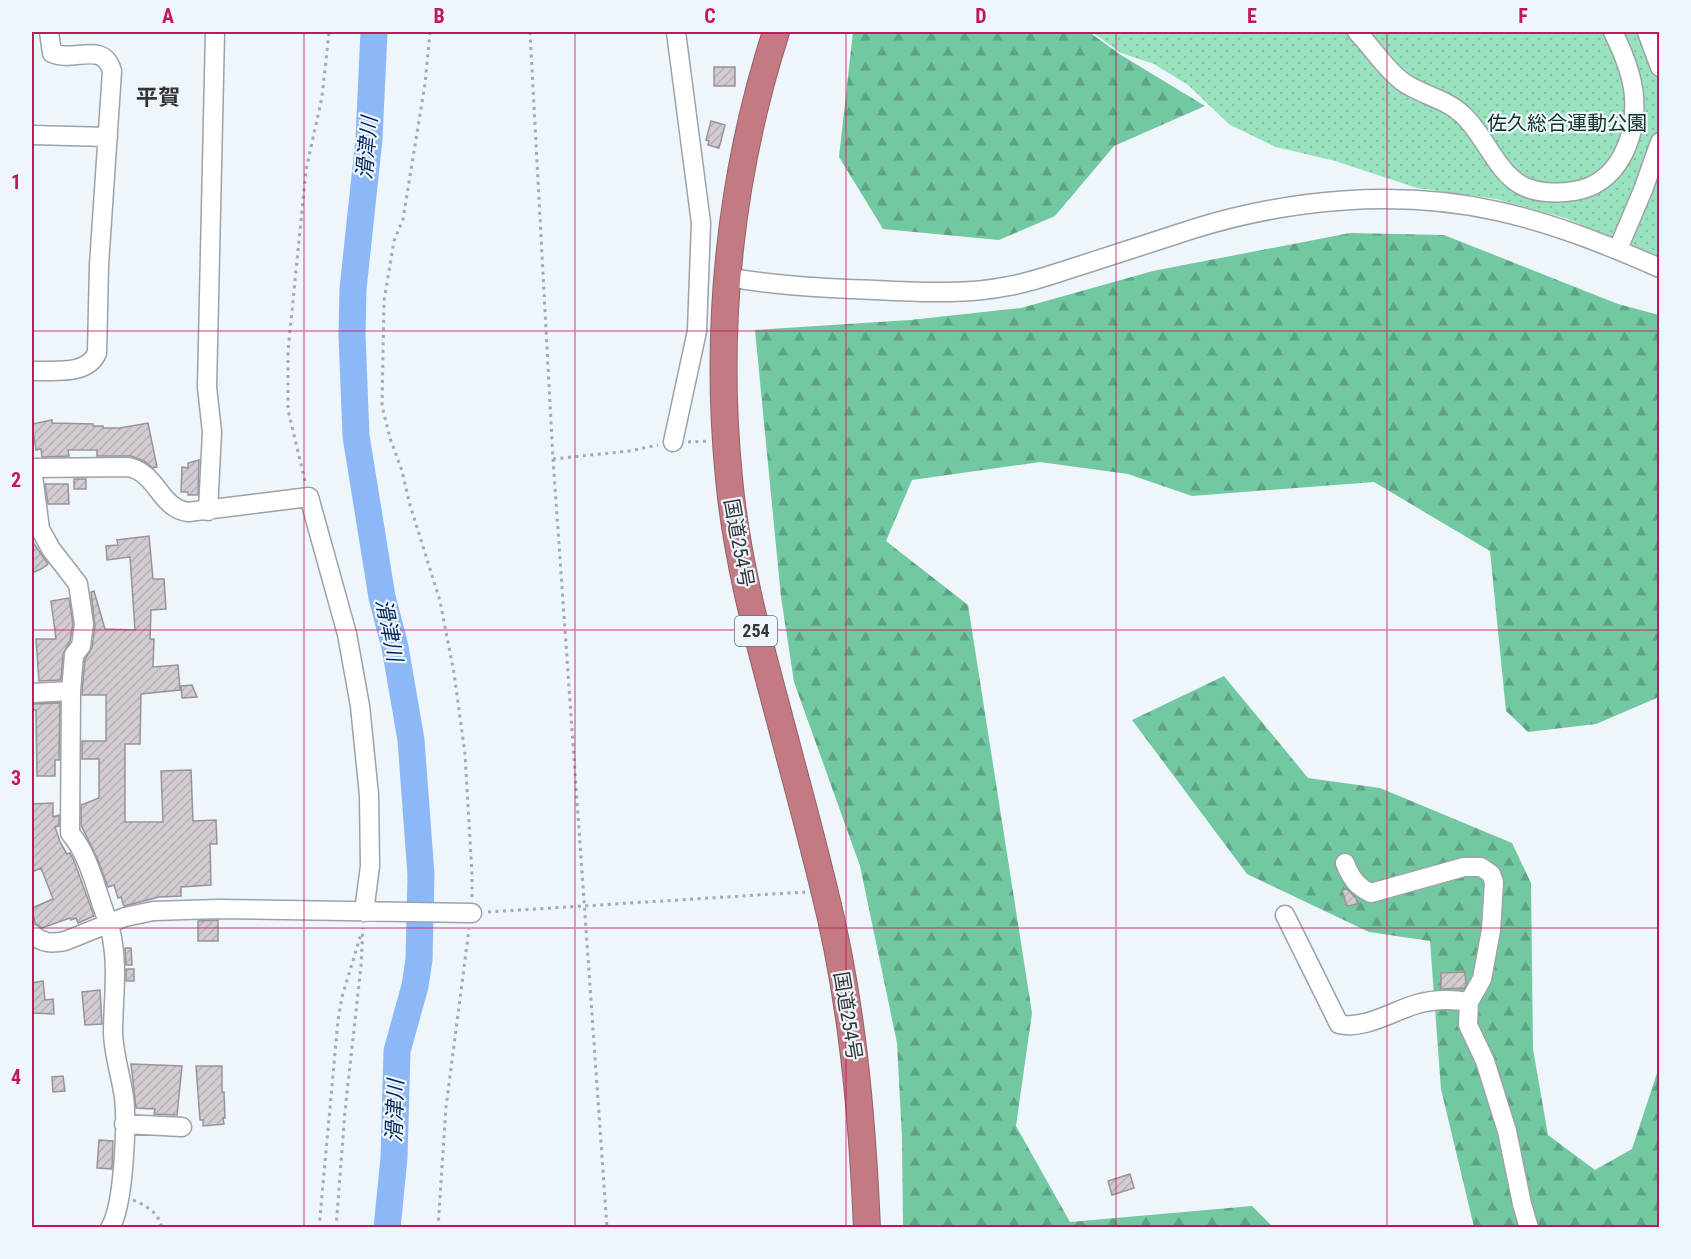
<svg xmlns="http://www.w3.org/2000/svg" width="1691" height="1259" font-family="'Roboto Condensed','Noto Sans JP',sans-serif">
	<defs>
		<pattern id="forest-firs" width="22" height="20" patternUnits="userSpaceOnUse" patternTransform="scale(1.5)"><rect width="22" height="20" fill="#72c8a0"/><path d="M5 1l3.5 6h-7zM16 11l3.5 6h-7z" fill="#5ea383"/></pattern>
		<pattern id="park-dots" width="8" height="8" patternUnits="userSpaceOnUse" patternTransform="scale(1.5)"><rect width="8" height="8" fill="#99e2be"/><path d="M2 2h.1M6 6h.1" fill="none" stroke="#84c2a4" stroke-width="1.8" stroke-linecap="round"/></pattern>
		<pattern id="building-hatch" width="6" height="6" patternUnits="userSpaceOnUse" patternTransform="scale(1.5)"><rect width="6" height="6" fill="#d2ccd2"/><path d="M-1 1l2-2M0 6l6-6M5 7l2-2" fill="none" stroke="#b5b0b5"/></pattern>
	</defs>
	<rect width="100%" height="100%" fill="#eef5fb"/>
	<path fill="url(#forest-firs)" d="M 853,32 L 1089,32 L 1121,55 L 1205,106 L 1114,146 L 1055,216 L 999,240 L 883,229 L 839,157 Z
		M 1350,233 L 1444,235 L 1618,304 L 1659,315 L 1659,697 L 1596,724 L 1528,732 L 1506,711 L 1490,551 L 1374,482 L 1192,496 L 1128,474 L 1040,462 L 912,480 L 886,541 L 968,605 L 1032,1013 L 1016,1126 L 1070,1222 L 1252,1206 L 1273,1227 L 903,1227 L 902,1138 L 897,1043 L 860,866 L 794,682 L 781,597 L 755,330 L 910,320 L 1021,308 L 1153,271 Z
		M 1224,676 L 1308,778 L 1380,788 L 1512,843 L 1531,883 L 1533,1049 L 1548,1135 L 1595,1170 L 1632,1149 L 1659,1067 L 1659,1227 L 1474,1227 L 1441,1089 L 1430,941 L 1369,932 L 1247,874 L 1132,720 Z"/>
	<path fill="url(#park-dots)" d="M 1092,32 L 1659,32 L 1659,256 L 1565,218 L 1496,199 L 1417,188 L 1335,161 L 1276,147 L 1230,125 L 1188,85 L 1154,64 L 1121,53 Z"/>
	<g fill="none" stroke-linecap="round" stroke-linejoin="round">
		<path stroke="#8cb8f7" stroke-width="27" d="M 374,32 L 369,139 L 353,289 L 352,335 L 356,436 L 382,597 L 395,647 L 411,740 L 421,875 L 419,960 L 415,986 L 397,1051 L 394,1158 L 387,1228"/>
	</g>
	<path fill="url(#building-hatch)" stroke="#999399" stroke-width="1.5" d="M 714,67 L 735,67 L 735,86 L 714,86 Z
		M 711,121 L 725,125 L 719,148 L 708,145 L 709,141 L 706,140 Z
		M 52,420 L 52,423 L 93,424 L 93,426 L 103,426 L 103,428 L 120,428 L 148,423 L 157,467 L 153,468 L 144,461 L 131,456 L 97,456 L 97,450 L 68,450 L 69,456 L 42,457 L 41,449 L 36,450 L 32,424 Z
		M 199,460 L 198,495 L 188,495 L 188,492 L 181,492 L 182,467 L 188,468 L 188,463 Z
		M 74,479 L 86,479 L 86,489 L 74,489 Z
		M 45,484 L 68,484 L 69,504 L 48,504 Z
		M 149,536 L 153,579 L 164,579 L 166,609 L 151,610 L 150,639 L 154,639 L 153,667 L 178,665 L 180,690 L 141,694 L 140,744 L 125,744 L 125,822 L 163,822 L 161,771 L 191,770 L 193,821 L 216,820 L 217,844 L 210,844 L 211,885 L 181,887 L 181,896 L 159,897 L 124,906 L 121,897 L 118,898 L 114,885 L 108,887 L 98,860 L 81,825 L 81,805 L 99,798 L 99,759 L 82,759 L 82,741 L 106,741 L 106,695 L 82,695 L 82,692 L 85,659 L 92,648 L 95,626 L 91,592 L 94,591 L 105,629 L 135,630 L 130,557 L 107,560 L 106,546 L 118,545 L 117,540 Z
		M 32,541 L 48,564 L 41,569 L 32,573 Z
		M 69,598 L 73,624 L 70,641 L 63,654 L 61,680 L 39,681 L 36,639 L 56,639 L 51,601 Z
		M 192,685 L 197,697 L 182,698 L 181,686 Z
		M 60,703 L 59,760 L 55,760 L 55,776 L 37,776 L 36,710 L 33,710 L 33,704 Z
		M 53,803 L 53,817 L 59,815 L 59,826 L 55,827 L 60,842 L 67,854 L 70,853 L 74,861 L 94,916 L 78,923 L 76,918 L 71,920 L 70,918 L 42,928 L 35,923 L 32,908 L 53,899 L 41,868 L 32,872 L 32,804 Z
		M 1347,889 L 1356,898 L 1358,904 L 1347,906 L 1342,890 Z
		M 218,920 L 218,941 L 198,941 L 198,921 Z
		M 125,948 L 131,948 L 132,965 L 126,965 Z
		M 126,969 L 134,969 L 134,981 L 126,981 Z
		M 1465,972 L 1466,985 L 1464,988 L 1441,989 L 1441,973 Z
		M 43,981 L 45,1000 L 53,999 L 54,1014 L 32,1013 L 32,983 Z
		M 100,990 L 102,1024 L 85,1025 L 82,992 Z
		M 131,1064 L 182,1066 L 177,1115 L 154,1114 L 155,1109 L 136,1108 Z
		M 196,1066 L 222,1066 L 222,1092 L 224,1092 L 225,1118 L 223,1118 L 224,1124 L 203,1126 L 203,1120 L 200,1120 Z
		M 63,1076 L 65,1091 L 53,1092 L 52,1077 Z
		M 99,1140 L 113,1141 L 112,1169 L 97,1168 Z
		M 1130,1174 L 1134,1188 L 1112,1195 L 1108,1181 Z"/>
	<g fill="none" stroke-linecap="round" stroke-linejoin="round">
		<g stroke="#9ba2a8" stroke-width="21">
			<path id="minor" d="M 1357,32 C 1372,47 1385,69 1403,82 C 1421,95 1447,99 1463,115 C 1484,134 1496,171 1521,185 C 1535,193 1558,194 1574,191 C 1619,184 1637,137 1634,96 C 1632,73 1623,52 1613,32
				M 1647,32 L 1660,67
				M 32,135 L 108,137
				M 1618,249 L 1643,190 L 1660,142
				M 727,277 C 777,286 825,288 875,290 C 920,292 965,295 1009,286 C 1033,282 1056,273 1079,266 C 1117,254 1155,241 1193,229 C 1289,199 1398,189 1497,211 C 1553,223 1607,245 1660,268
				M 32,371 C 53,370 87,376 97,353 L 99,265 L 112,71 C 103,40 74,63 52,53 L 49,32
				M 673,442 L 697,331 L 701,223 L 676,32
				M 32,468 L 40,529 L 51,549 L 78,584 L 84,624 L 81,646 L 74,655 L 71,691 L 70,833 C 86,852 92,875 100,899 C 104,912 110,925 112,938 C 118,970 113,1002 113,1034 C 114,1056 121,1076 124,1097 C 127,1124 124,1206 110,1228
				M 32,468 L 128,467 C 158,473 159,508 188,512 L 309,497 L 347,634 L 360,706 L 369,795 L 370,866 L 364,912
				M 208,511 L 212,432 L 207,387 L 215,32
				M 32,693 L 71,691
				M 1285,915 L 1339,1024 C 1364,1030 1393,1011 1417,1004 C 1434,999 1452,999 1469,1002 L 1482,979 L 1491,930 L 1494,882 L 1491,874 L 1481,867 L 1464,867 L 1371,893 C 1357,887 1351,878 1345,863
				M 32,934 C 42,943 51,944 65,941 L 125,917 L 153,911 L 218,909 L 472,913
				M 1469,1002 L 1468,1025 L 1485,1061 L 1507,1131 L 1522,1204 L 1529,1228
				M 124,1124 L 182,1127"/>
		</g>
		<g stroke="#916269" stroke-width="28">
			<path id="highway" d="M 776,32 C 730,175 714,328 729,478 C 736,555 756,631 776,705 C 792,766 809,827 824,889 C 852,1000 862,1113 867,1228"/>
		</g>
		<path stroke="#a5aaae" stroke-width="3" stroke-dasharray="3 4.5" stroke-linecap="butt" d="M 430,32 L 425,84 L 403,219 L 394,241 L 384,301 L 382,406 L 390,438 L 402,471 L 410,505 L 440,601 L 454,673 L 465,754 L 472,874 L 472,899
			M 530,32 L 553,459 L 607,1228
			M 688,442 L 709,441
			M 553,459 L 629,451 L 658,445
			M 305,481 L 288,410 L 288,351 L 306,170 L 322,97 L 329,32
			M 488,912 L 805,892
			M 133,1200 C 147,1206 158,1212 162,1228
			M 319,1228 L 338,1020 L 342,997 L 361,934
			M 336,1228 L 345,1111 L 361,966 L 363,928
			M 438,1228 L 446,1107 L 469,929"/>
		<use href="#minor" stroke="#fff" stroke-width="18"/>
		<use href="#highway" stroke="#c37a83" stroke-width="26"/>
	</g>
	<path fill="none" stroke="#c2185b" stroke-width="1.5" stroke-opacity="0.55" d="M 304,32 L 304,1228M 575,32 L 575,1228M 846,32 L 846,1228M 1116,32 L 1116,1228M 1387,32 L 1387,1228M 32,331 L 1660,331M 32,630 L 1660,630M 32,928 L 1660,928"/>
	<g text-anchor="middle" stroke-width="4.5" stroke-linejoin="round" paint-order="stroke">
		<rect fill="#eef5fb" stroke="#6b6f72" stroke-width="1.5" x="735" y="616" width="42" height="30" rx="4.5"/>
		<g font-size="18" font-weight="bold" fill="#333538">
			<text x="756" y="637">254</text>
		</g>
		<g font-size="20" fill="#0c3424" stroke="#eef5fb">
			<text x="1567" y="130">佐久総合運動公園</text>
		</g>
		<g font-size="20" fill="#333538" stroke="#eef5fb">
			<text transform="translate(739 543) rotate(80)" y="7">国道254号</text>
			<text transform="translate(848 1016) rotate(81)" y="7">国道254号</text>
		</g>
		<g font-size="21" font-style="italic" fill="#00285e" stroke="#eef5fb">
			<text transform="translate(367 148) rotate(-85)" y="7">滑津川</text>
			<text transform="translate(389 630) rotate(79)" y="7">滑津川</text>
			<text transform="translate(395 1111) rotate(-88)" y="7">滑津川</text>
		</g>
		<g font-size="22" font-weight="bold" fill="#333538" stroke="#eef5fb">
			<text x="158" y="105">平賀</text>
		</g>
	</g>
	<rect width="1691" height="1259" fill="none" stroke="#eef5fb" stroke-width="66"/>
	<rect x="33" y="33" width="1625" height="1193" fill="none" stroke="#c2185b" stroke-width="2"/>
	<g font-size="20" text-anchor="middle" font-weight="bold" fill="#c2185b">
		<text x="168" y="23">A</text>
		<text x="439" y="23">B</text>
		<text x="710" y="23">C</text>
		<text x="981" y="23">D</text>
		<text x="1252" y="23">E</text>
		<text x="1523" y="23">F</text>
		<text x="16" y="189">1</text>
		<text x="16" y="487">2</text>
		<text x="16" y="785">3</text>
		<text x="16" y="1084">4</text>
	</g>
</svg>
